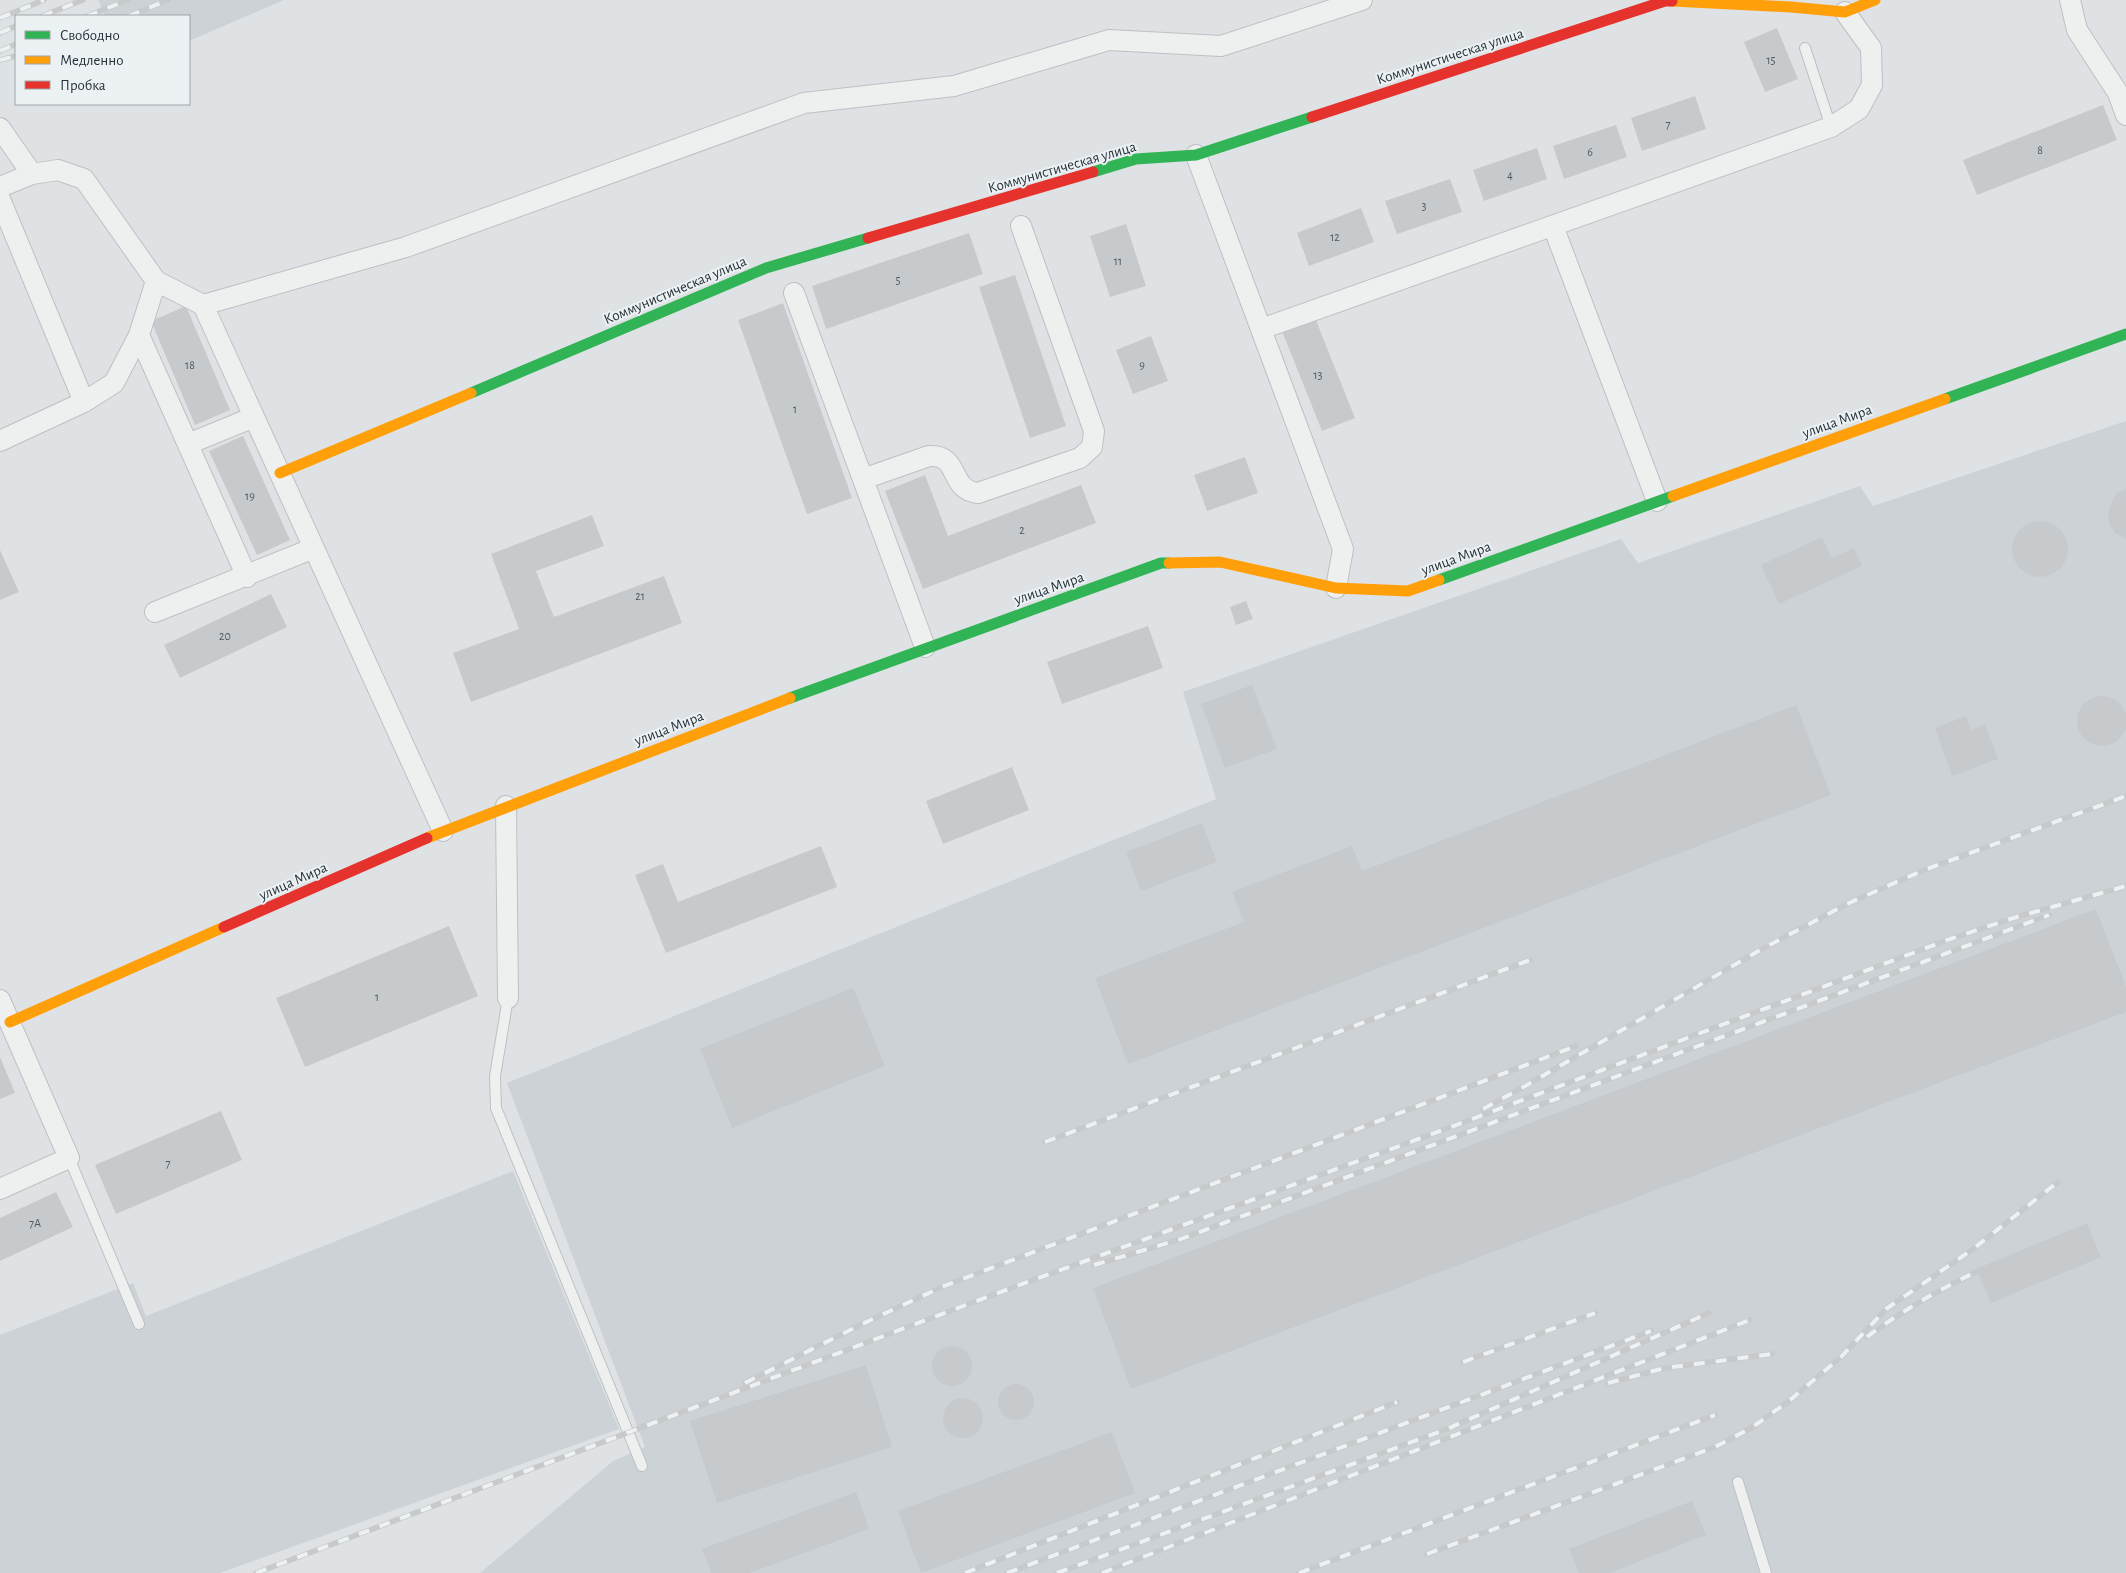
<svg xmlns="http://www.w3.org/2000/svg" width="2126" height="1573" font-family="'Alegreya Sans',sans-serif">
	<rect width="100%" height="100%" fill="#dfe2e4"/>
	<path fill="#cdd2d7" d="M 98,0 L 284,0 L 189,41 L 189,16 L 105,16 Z
		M 2126,421 L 2126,1573 L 480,1573 L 613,1461 L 645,1447 L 507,1083 L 1216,799 L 1183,692 L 1621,539 L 1638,563 L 1860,486 L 1873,506 Z
		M 513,1171 L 619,1429 L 220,1573 L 0,1573 L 0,1335 L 133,1283 L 146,1316 Z"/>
	<path fill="#c7cacc" d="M 1777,28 L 1798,79 L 1765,92 L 1744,42 Z
		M 1695,96 L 1706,129 L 1642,151 L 1631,118 Z
		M 2103,105 L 2117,140 L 1977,195 L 1963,160 Z
		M 1616,125 L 1627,157 L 1564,179 L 1553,146 Z
		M 1537,148 L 1547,179 L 1484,201 L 1473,170 Z
		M 1450,179 L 1462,212 L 1397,234 L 1385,201 Z
		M 1361,208 L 1374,242 L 1309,266 L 1297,233 Z
		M 1126,224 L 1146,286 L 1110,297 L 1090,236 Z
		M 969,233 L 983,274 L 826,329 L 812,286 Z
		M 1015,275 L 1066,426 L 1030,438 L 979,287 Z
		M 783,303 L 852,498 L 807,514 L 738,320 Z
		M 186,306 L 230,410 L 195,425 L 151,321 Z
		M 1315,318 L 1355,418 L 1322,431 L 1282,331 Z
		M 1151,336 L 1168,381 L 1133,394 L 1116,350 Z
		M 243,436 L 290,540 L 257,555 L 209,451 Z
		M 1245,457 L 1258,493 L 1207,511 L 1194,475 Z
		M 925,475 L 948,536 L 1081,485 L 1096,523 L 923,589 L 885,491 Z
		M 2126,489 L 2126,539 L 2115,533 L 2110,525 L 2108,516 L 2112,500 L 2117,493 Z
		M 592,515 L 604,546 L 536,571 L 554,617 L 664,576 L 682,623 L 471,702 L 453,653 L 519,629 L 491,554 Z
		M2012 549a28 28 0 1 1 56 0a28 28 0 1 1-56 0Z
		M 1822,537 L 1832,558 L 1854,548 L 1862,566 L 1779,604 L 1761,565 Z
		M 0,550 L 19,592 L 0,600 Z
		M 271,594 L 287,627 L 180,678 L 164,645 Z
		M 1246,601 L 1253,619 L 1236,625 L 1230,607 Z
		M 1148,626 L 1163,668 L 1062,704 L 1047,662 Z
		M 1252,685 L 1277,749 L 1225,768 L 1201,704 Z
		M2077 721a25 25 0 1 1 50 0a25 25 0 1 1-50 0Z
		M 1796,705 L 1831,795 L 1128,1064 L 1095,978 L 1244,922 L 1232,892 L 1352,846 L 1362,871 Z
		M 1966,716 L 1971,730 L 1985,724 L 1998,759 L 1952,776 L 1935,728 Z
		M 1012,767 L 1029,810 L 943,844 L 926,801 Z
		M 1202,823 L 1217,862 L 1141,891 L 1126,852 Z
		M 821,846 L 837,887 L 666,953 L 635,875 L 663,864 L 678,902 Z
		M 2096,909 L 2126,987 L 2126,1012 L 1131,1389 L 1093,1288 Z
		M 449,926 L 478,996 L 305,1067 L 276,998 Z
		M 853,988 L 885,1066 L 732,1128 L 700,1049 Z
		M 0,1057 L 15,1093 L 0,1099 Z
		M 221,1111 L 242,1160 L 116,1214 L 95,1165 Z
		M 56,1192 L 73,1227 L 0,1261 L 0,1218 Z
		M 2087,1223 L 2101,1257 L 1991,1303 L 1976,1269 Z
		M932 1366a20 20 0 1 1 40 0a20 20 0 1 1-40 0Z
		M 866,1365 L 892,1447 L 717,1503 L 690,1421 Z
		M998 1402a18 18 0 1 1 36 0a18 18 0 1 1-36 0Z
		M943 1418a20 20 0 1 1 40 0a20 20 0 1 1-40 0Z
		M 1112,1432 L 1135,1493 L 921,1573 L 898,1511 Z
		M 856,1492 L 869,1529 L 750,1573 L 711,1573 L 702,1549 Z
		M 1692,1501 L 1706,1535 L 1610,1573 L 1579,1573 L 1569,1549 Z"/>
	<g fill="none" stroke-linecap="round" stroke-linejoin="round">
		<g stroke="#bdc0c2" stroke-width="12">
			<path id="lane" d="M 1805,48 L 1831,127
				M 508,998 L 495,1076 L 496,1108 L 642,1466
				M 69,1158 L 139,1324
				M 1738,1482 L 1766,1573"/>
		</g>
		<g stroke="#bdc0c2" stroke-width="22">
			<path id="street" d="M 2070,0 L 2077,30 L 2118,93 L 2126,115
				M 0,128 L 32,174
				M 1196,155 L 1343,549 L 1336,588
				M 0,187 L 32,174 L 58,170 L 84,179 L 156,281 L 203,305 L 443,831
				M 0,199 L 84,402
				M 1553,226 L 1657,501
				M 156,281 L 139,335 L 247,577
				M 794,293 L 925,647
				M 203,305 L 406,247 L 804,103 L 954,86 L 1109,40 L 1221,46 L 1362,0
				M 1261,329 L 1831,127 L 1859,109 L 1872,85 L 1871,48 L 1845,12
				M 0,441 L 84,402 L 114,383 L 139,335
				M 188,444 L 254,417
				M 863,479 L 929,456 C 961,454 948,490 978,493 L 1080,458 L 1092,447 L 1094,431 L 1021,226
				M 155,612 L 314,548
				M 506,806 L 508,998
				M 0,1000 L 69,1158 L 0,1189"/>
		</g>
		<use href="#lane" stroke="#eef0f0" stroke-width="10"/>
		<use href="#street" stroke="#eef0f0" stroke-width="20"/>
		<path stroke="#30b455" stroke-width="11" d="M 1093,172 L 1136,159 L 1196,155 L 1312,117
			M 471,393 L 766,268 L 868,238
			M 1945,399 L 2126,334
			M 1439,580 L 1673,496
			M 790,698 L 1161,563 L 1169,563"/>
		<path stroke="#ff9f0a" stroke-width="11" d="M 1672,1 L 1791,7 L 1845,12 L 1875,0
			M 280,473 L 471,393
			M 1673,496 L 1945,399
			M 1169,563 L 1220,562 L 1336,588 L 1408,591 L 1439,580
			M 427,838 L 790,698
			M 10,1022 L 224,927"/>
		<path stroke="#e5322d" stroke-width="11" d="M 1312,117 L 1665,1 L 1672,1
			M 868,238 L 1093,172
			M 224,927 L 427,838"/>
		<g stroke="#c7c9cb" stroke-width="5.5">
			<path id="rail" d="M 42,16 L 83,0
				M 87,16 L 128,0
				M 129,16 L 168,0
				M 0,18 L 44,0
				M 0,33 L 16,26
				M 0,51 L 16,44
				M 0,60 L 16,56
				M 1483,1109 L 1527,1085 L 1762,949 L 1849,903 L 1924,870 L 2126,796
				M 1045,1142 L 1530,960
				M 1094,1265 L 1181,1239 L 2049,915
				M 1867,1337 C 1902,1311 1938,1290 1978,1271
				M 1463,1362 L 1595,1313
				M 745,1383 L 860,1325 L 944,1286 L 1576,1046
				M 1608,1383 L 1665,1368 L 1772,1354
				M 1427,1554 L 1715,1447 L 1751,1428 L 1789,1401 L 1841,1357 L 1886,1309 L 1973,1249 L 2058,1182
				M 256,1573 L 995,1294 L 1443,1130 L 1950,939 L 2010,919 L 2126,886
				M 965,1573 L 1397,1402
				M 1007,1573 L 1651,1331
				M 1057,1573 L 1447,1429 L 1709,1313
				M 1102,1573 L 1750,1320
				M 1299,1573 L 1715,1415"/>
		</g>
		<use href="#rail" stroke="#ecf1f4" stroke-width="4" stroke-dasharray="11" stroke-linecap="butt"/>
	</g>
	<g text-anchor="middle" stroke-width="4" stroke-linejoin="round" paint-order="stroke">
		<g font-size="12" fill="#505960">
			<text x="1771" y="64">15</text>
			<text x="1668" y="128">7</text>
			<text x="2040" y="154">8</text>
			<text x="1590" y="156">6</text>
			<text x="1510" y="179">4</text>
			<text x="1424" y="210">3</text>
			<text x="1335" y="241">12</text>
			<text x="1118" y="265">11</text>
			<text x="898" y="284">5</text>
			<text x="190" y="369">18</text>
			<text x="1142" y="369">9</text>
			<text x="1318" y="379">13</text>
			<text x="795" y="413">1</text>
			<text x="250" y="500">19</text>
			<text x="1022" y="534">2</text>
			<text x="640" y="600">21</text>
			<text x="225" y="640">20</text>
			<text x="377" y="1001">1</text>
			<text x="168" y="1167">7</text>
			<text x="35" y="1227">7А</text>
		</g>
		<g font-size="15" fill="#27323b" stroke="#ecf1f4">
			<text transform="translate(1450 56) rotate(-18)" y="5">Коммунистическая улица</text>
			<text transform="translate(1062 167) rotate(-16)" y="5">Коммунистическая улица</text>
			<text transform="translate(675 290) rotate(-23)" y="5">Коммунистическая улица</text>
			<text transform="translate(1837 421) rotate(-20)" y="5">улица Мира</text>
			<text transform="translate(1456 558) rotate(-20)" y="5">улица Мира</text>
			<text transform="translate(1049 588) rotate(-19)" y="5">улица Мира</text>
			<text transform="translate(669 728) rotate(-21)" y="5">улица Мира</text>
			<text transform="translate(293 881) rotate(-24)" y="5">улица Мира</text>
		</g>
	</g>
	<rect x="15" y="15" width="175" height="90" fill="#ecf1f4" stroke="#9da5aa"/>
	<rect x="25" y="31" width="25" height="8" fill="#30b455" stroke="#9da5aa"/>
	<text x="60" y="40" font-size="15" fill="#27323b">Свободно</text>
	<rect x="25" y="56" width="25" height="8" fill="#ff9f0a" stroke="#9da5aa"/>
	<text x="60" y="65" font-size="15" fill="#27323b">Медленно</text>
	<rect x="25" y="81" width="25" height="8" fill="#e5322d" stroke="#9da5aa"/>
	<text x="60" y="90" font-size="15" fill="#27323b">Пробка</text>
</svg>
